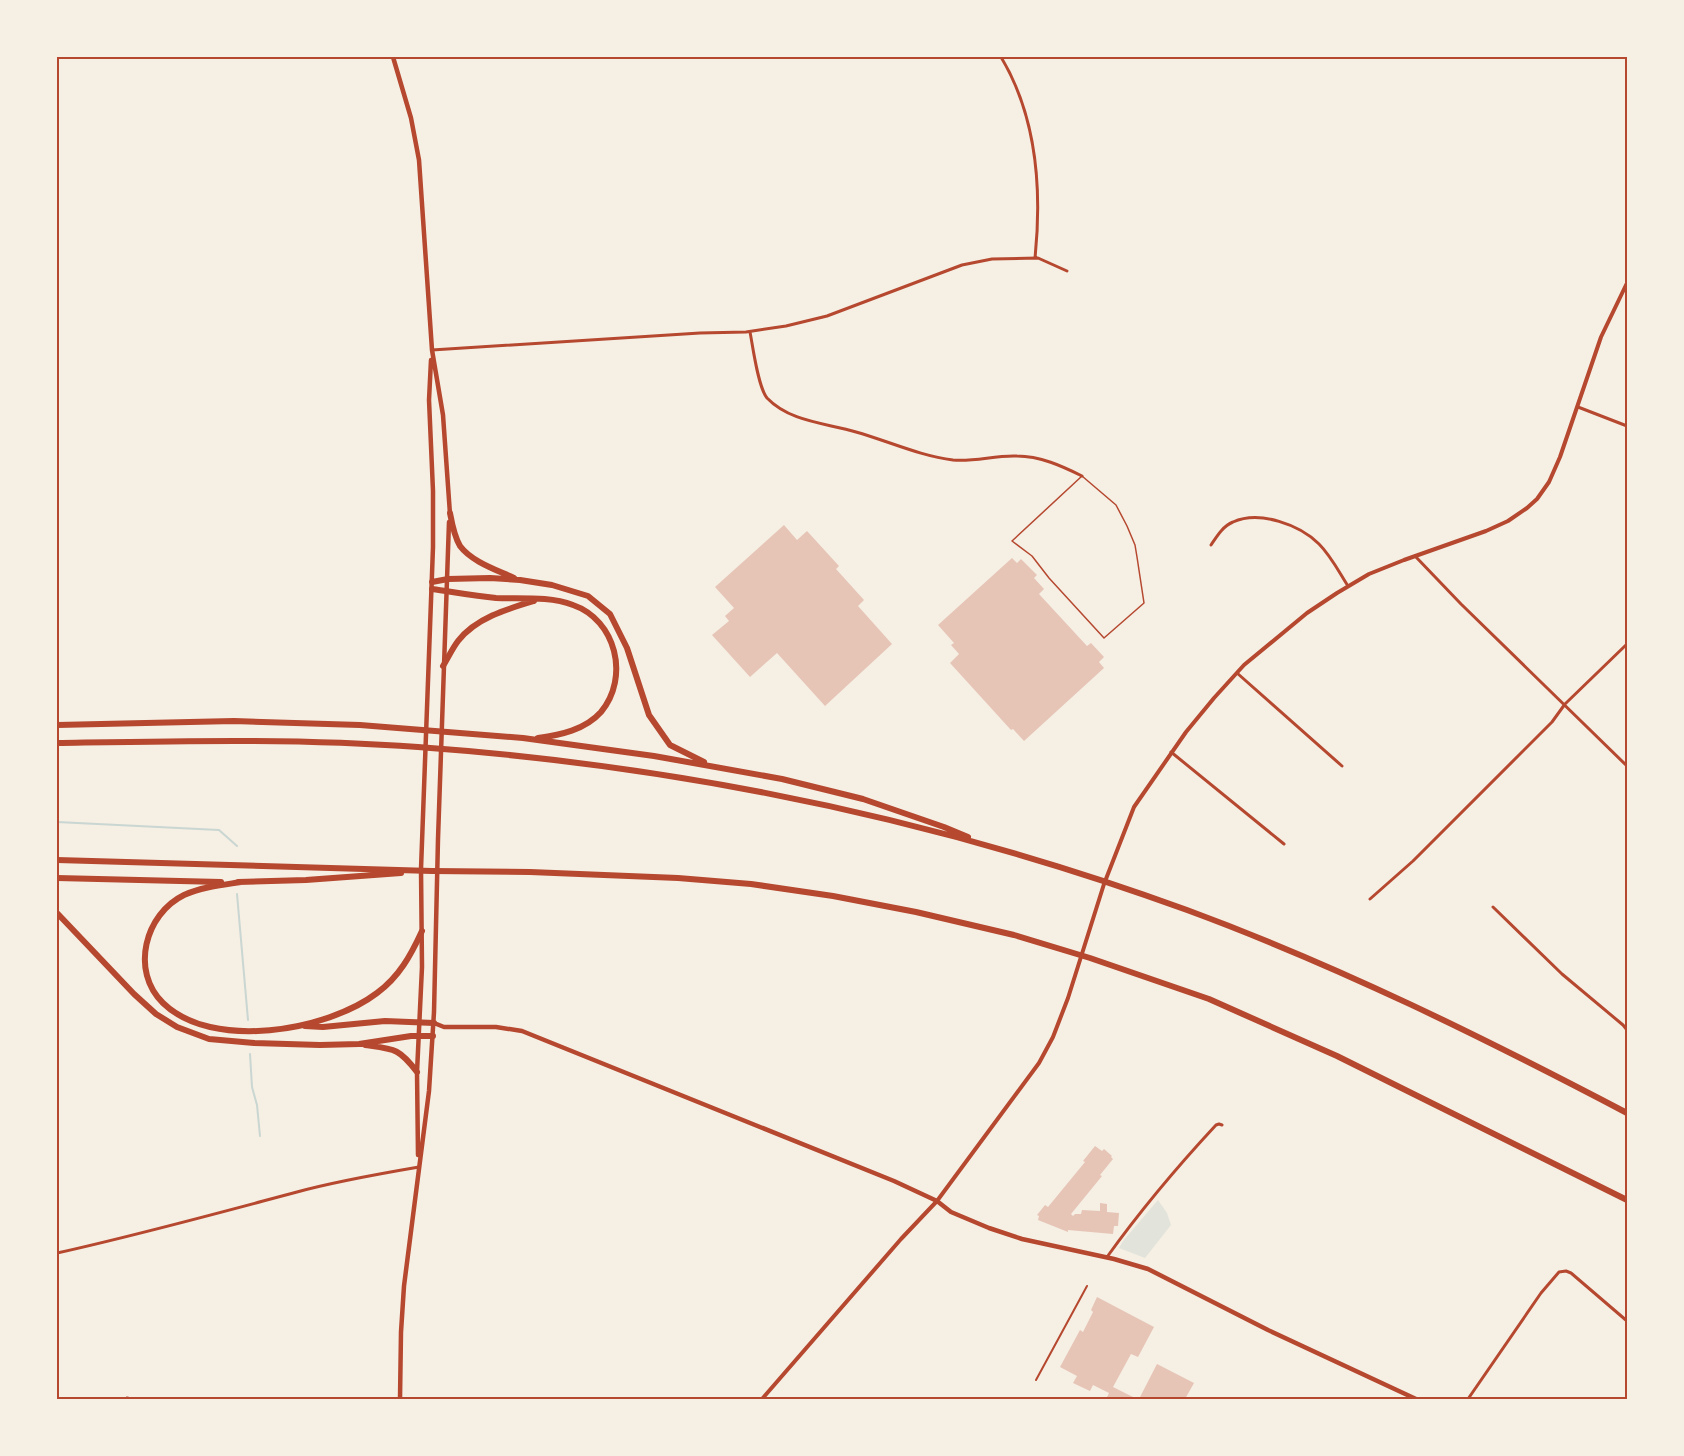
<svg xmlns="http://www.w3.org/2000/svg" width="1684" height="1456" font-family="'Varela Round',sans-serif">
	<rect width="100%" height="100%" fill="#f6efe4"/>
	<path fill="#e2e4dc" d="M 1158,1200 L 1167,1213 L 1171,1225 L 1145,1258 L 1119,1248 L 1123,1241 Z"/>
	<g fill="none" stroke-linecap="round" stroke-linejoin="round">
		<path stroke="#c9d6d2" stroke-width="2" d="M 57,822 L 219,830 L 237,846
			M 237,894 L 248,1020
			M 250,1054 L 252,1087 L 257,1105 L 260,1136"/>
	</g>
	<path fill="#e6c5b7" d="M 784,525 L 797,540 L 807,531 L 839,566 L 836,569 L 864,600 L 858,606 L 892,644 L 825,706 L 777,653 L 750,677 L 712,635 L 729,621 L 725,616 L 734,608 L 715,587 Z
		M 1012,558 L 1017,563 L 1021,559 L 1037,575 L 1034,578 L 1044,589 L 1039,594 L 1087,646 L 1091,643 L 1104,657 L 1099,662 L 1104,668 L 1024,741 L 1013,729 L 1011,730 L 950,663 L 959,654 L 951,645 L 954,643 L 938,625 Z
		M 1095,1146 L 1102,1151 L 1104,1149 L 1112,1156 L 1111,1157 L 1113,1159 L 1100,1175 L 1102,1176 L 1071,1214 L 1073,1216 L 1075,1214 L 1081,1214 L 1082,1210 L 1100,1211 L 1100,1203 L 1107,1204 L 1107,1212 L 1119,1213 L 1118,1226 L 1114,1226 L 1113,1234 L 1068,1230 L 1068,1232 L 1038,1220 L 1039,1216 L 1037,1215 L 1045,1205 L 1048,1207 L 1085,1162 L 1083,1161 Z
		M 1097,1297 L 1154,1327 L 1138,1357 L 1131,1354 L 1113,1387 L 1137,1399 L 1106,1399 L 1109,1393 L 1093,1385 L 1090,1391 L 1073,1383 L 1077,1376 L 1060,1367 L 1080,1330 L 1083,1332 L 1093,1312 L 1091,1310 Z
		M 1157,1364 L 1194,1383 L 1185,1399 L 1139,1399 Z"/>
	<g fill="none" stroke-linecap="round" stroke-linejoin="round">
		<path stroke="#b5482f" stroke-width="1.5" d="M 1082,476 L 1116,505 L 1127,526 L 1135,545 L 1137,557 L 1144,603 L 1104,638 L 1049,578 L 1032,556 L 1012,541 Z"/>
		<path stroke="#b5482f" stroke-width="2" d="M 1036,1380 L 1087,1286"/>
		<path stroke="#b5482f" stroke-width="3" d="M 1001,57 C 1037,117 1042,190 1035,258
			M 750,332 C 753,347 758,387 767,398 C 790,422 826,423 856,432 C 888,441 920,456 953,460 C 975,462 995,455 1017,456 C 1040,456 1062,466 1082,476
			M 432,350 L 700,333 L 746,332 L 786,326 L 827,316 L 962,265 L 992,259 L 1038,258 L 1067,271
			M 1578,407 L 1627,426
			M 1211,545 C 1217,536 1223,526 1233,522 C 1260,510 1300,525 1319,544 C 1331,556 1339,572 1348,586
			M 1415,556 L 1461,604 L 1627,766
			M 1237,673 L 1342,766
			M 1171,752 L 1284,844
			M 1370,899 L 1413,861 L 1552,722 L 1565,704 L 1627,644
			M 1493,907 L 1562,974 L 1623,1025 L 1627,1030
			M 57,1253 C 138,1235 218,1213 297,1192 C 337,1181 378,1174 419,1167
			M 1107,1257 C 1140,1211 1177,1167 1216,1125 L 1219,1124 L 1222,1125
			M 127,1398 L 131,1399
			M 1468,1399 L 1541,1293 L 1559,1272 L 1566,1271 L 1571,1273 L 1627,1321"/>
		<path stroke="#b5482f" stroke-width="4" d="M 762,1399 L 901,1239 L 937,1201 L 1039,1063 L 1053,1037 L 1068,998 L 1104,884 L 1134,807 L 1186,732 L 1214,698 L 1244,665 L 1307,613 L 1337,593 L 1369,574 L 1404,560 L 1486,531 L 1508,521 L 1527,508 L 1537,499 L 1549,482 L 1560,457 L 1601,337 L 1627,283"/>
		<path stroke="#b5482f" stroke-width="4.5" d="M 393,57 L 411,118 L 419,160 L 432,350 L 443,415 L 450,514
			M 434,1023 L 444,1027 L 496,1027 L 522,1031 L 894,1181 L 937,1201 L 951,1212 L 989,1228 L 1022,1239 L 1114,1259 L 1148,1269 L 1268,1330 L 1416,1399
			M 418,1155 L 417,1072 L 422,967 L 421,869 L 433,547 L 433,491 L 429,400 L 431,360
			M 400,1399 L 401,1332 L 404,1286 L 429,1091 L 434,1012 L 438,839 L 449,522"/>
		<path stroke="#b5482f" stroke-width="6" d="M 450,513 C 452,524 454,536 460,546 C 472,562 497,570 514,578
			M 432,582 L 448,579 L 490,578 L 520,580 L 552,585 L 588,596 L 610,614 L 627,648 L 649,715 L 670,745 L 704,762
			M 432,589 C 453,592 474,596 496,598 C 521,599 549,596 573,605 C 616,620 630,677 601,712 C 585,730 560,735 538,738
			M 443,666 C 448,658 452,649 458,641 C 476,618 507,609 534,601
			M 57,725 L 234,721 L 360,725 L 523,738 L 654,756 L 782,779 L 863,799 L 944,827 L 968,837
			M 57,743 C 177,741 298,738 418,747 C 680,766 941,820 1187,910 C 1339,966 1484,1038 1627,1113
			M 57,860 L 432,871 L 530,872 L 678,878 L 751,884 L 833,896 L 916,912 L 1014,935 L 1090,958 L 1209,999 L 1337,1056 L 1627,1200
			M 57,878 L 221,882
			M 238,882 L 306,880 L 401,873
			M 241,882 C 222,885 202,887 184,895 C 145,914 130,971 163,1003 C 212,1051 327,1031 377,993 C 399,977 411,955 422,931
			M 57,913 L 134,994 L 156,1014 L 177,1027 L 209,1039 L 254,1043 L 320,1045 L 359,1044 L 411,1036 L 433,1036
			M 305,1026 L 323,1027 L 385,1021 L 434,1023
			M 365,1045 C 394,1049 399,1048 417,1072"/>
	</g>
	<rect width="1684" height="1456" fill="none" stroke="#f6efe4" stroke-width="117"/>
	<rect x="58" y="58" width="1568" height="1340" fill="none" stroke="#b5482f" stroke-width="2"/>
</svg>
